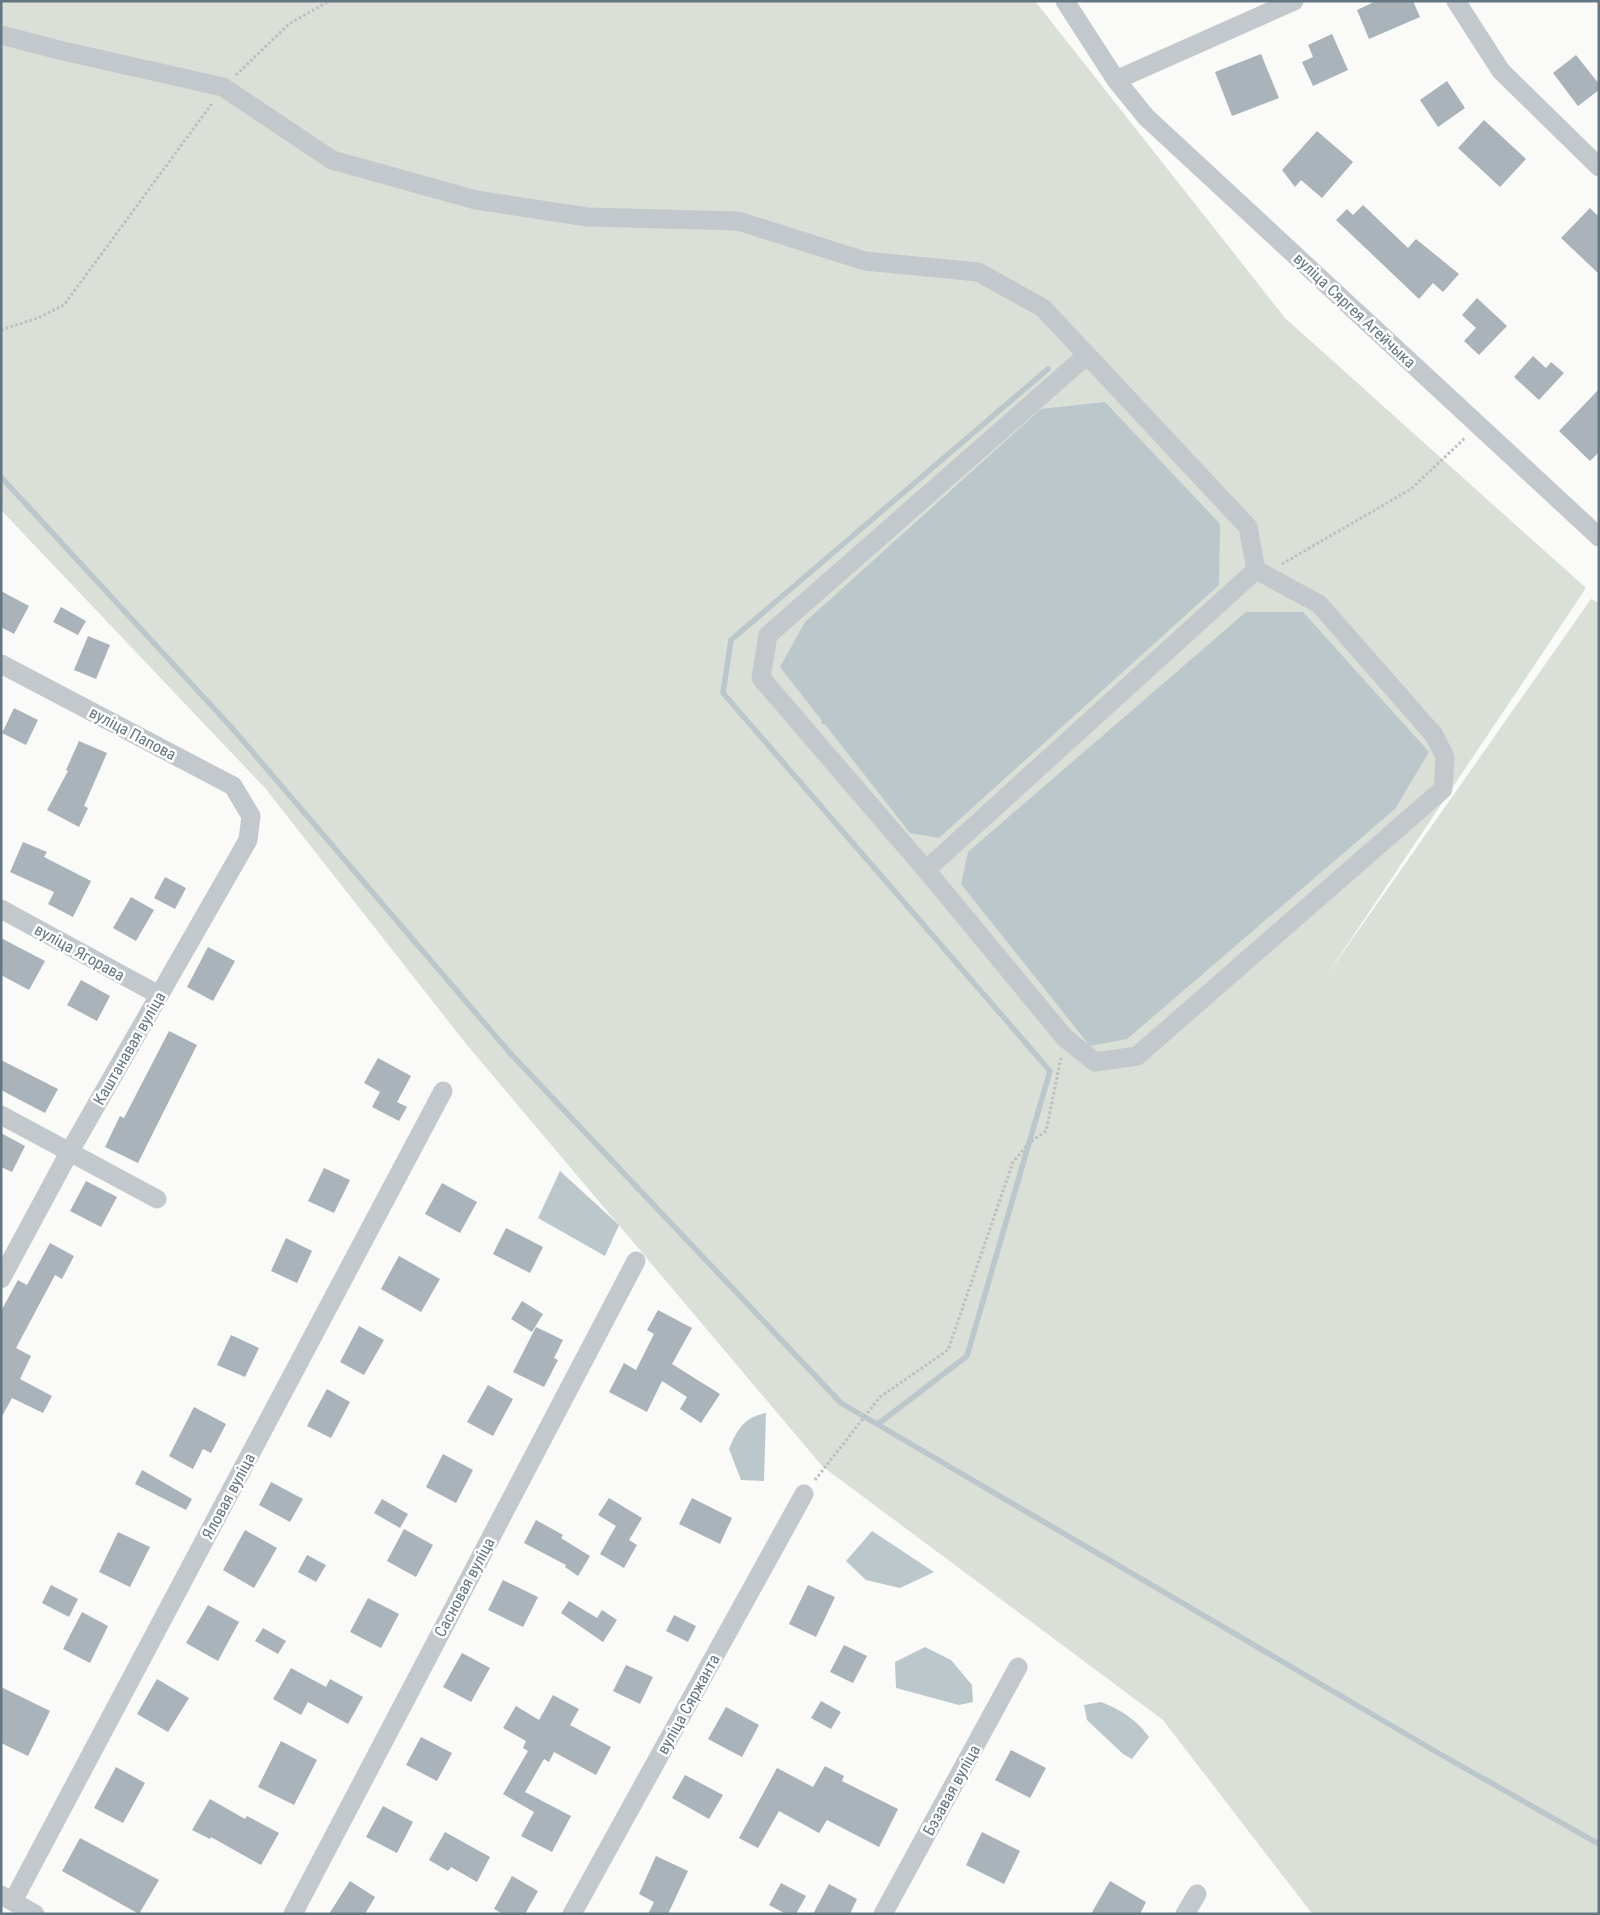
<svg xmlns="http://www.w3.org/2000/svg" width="1600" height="1915" font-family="'Roboto Condensed',sans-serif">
	<rect width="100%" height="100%" fill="#fafaf8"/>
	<path fill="#dadfd7" d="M 1,1 L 1035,1 L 1285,318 L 1586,588 L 1325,978 L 1591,599 L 1599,603 L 1599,1914 L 1314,1914 L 1310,1911 L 1163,1720 L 822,1466 L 467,1045 L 265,788 L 1,510 Z"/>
	<path fill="#bbc7cb" d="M 1105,402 L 1220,524 L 1219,585 L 939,838 L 910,833 L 780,667 L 805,622 L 1041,409 Z
		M 1246,612 L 1303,612 L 1429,752 L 1395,809 L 1127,1039 L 1090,1046 L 961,884 L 968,852 Z
		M 560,1171 L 619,1225 L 605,1256 L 538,1218 Z
		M 766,1413 L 764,1481 L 741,1480 L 729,1449 C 737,1430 744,1417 766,1413 Z
		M 872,1531 L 934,1572 L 900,1588 L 866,1580 L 846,1561 Z
		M 925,1647 L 951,1660 L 972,1685 L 973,1702 L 959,1705 L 896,1688 L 895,1662 Z
		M 1101,1702 C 1121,1710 1136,1719 1149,1737 L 1132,1759 L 1123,1754 L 1087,1720 L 1084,1705 Z"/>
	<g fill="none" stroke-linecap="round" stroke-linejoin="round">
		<path stroke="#bbc7cb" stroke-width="5.5" d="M 1,477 L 232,728 L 510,1053 L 841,1403 L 1440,1754 L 1599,1844
			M 878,1424 L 967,1356 L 1050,1071 L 723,693 L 731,640 L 1048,369"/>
	</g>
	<path fill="#aab3b9" d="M 1376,1 L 1413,1 L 1420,17 L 1369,39 L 1357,10 Z
		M 1332,34 L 1348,70 L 1313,86 L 1302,62 L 1313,57 L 1308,45 Z
		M 1261,54 L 1279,98 L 1232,116 L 1215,72 Z
		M 1576,55 L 1599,84 L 1599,90 L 1578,106 L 1553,73 Z
		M 1447,81 L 1465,108 L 1438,127 L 1420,100 Z
		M 1484,120 L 1526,159 L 1500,187 L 1458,148 Z
		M 1317,131 L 1353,162 L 1322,198 L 1301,180 L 1295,187 L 1282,170 Z
		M 1363,205 L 1408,248 L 1416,239 L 1459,274 L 1443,292 L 1433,283 L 1419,299 L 1336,220 L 1347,209 L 1353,215 Z
		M 1590,208 L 1599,217 L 1599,274 L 1561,238 Z
		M 1477,298 L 1507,326 L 1479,355 L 1464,341 L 1476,328 L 1462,315 Z
		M 1533,356 L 1546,368 L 1551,362 L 1564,373 L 1539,400 L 1514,377 Z
		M 1599,389 L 1599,452 L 1590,461 L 1559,431 Z
		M 1,591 L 29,606 L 14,634 L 1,627 Z
		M 61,607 L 86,621 L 78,635 L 53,622 Z
		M 88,636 L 110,645 L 96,679 L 74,670 Z
		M 14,708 L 38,720 L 26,745 L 2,733 Z
		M 79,741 L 107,753 L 84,806 L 88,808 L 79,827 L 47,810 L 68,771 L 66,770 Z
		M 23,842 L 47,852 L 44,857 L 91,881 L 73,917 L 48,904 L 54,892 L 10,872 Z
		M 165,877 L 186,888 L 175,909 L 154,898 Z
		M 131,897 L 154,910 L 136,941 L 113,928 Z
		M 1,938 L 45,961 L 29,990 L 1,975 Z
		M 208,947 L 235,961 L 213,1001 L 187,987 Z
		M 81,980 L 110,996 L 97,1021 L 67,1005 Z
		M 169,1031 L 197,1045 L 138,1163 L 105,1147 L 120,1116 L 124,1118 Z
		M 378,1058 L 411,1076 L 397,1102 L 407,1107 L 399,1121 L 372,1107 L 380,1092 L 364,1083 Z
		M 1,1060 L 58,1089 L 45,1113 L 1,1090 Z
		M 1,1133 L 25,1146 L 12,1172 L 1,1167 Z
		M 324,1168 L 350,1180 L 334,1213 L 308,1201 Z
		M 86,1181 L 117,1197 L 101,1227 L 70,1211 Z
		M 442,1183 L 477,1202 L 460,1233 L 425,1214 Z
		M 506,1228 L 543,1247 L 530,1273 L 493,1254 Z
		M 286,1238 L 312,1251 L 297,1283 L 271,1271 Z
		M 50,1243 L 74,1256 L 62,1279 L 55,1275 L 16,1348 L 31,1356 L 20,1379 L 52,1396 L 43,1413 L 12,1398 L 1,1418 L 1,1311 L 18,1280 L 27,1285 Z
		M 399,1256 L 440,1279 L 421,1312 L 381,1289 Z
		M 522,1301 L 543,1314 L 532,1332 L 511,1319 Z
		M 658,1310 L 692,1328 L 672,1364 L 720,1394 L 701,1423 L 680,1409 L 687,1397 L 662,1381 L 647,1412 L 609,1392 L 624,1363 L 636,1370 L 654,1334 L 647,1330 Z
		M 359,1326 L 384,1340 L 364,1375 L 340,1362 Z
		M 536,1327 L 563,1340 L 554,1358 L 558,1360 L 544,1387 L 513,1372 Z
		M 231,1335 L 259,1348 L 245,1377 L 217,1365 Z
		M 488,1385 L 513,1399 L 493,1436 L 467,1422 Z
		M 327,1389 L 350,1402 L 331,1438 L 307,1426 Z
		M 194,1407 L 226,1424 L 211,1453 L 203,1449 L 193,1469 L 169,1456 Z
		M 443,1454 L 473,1470 L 456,1503 L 426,1487 Z
		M 142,1470 L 192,1499 L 186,1510 L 135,1484 Z
		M 271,1482 L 303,1499 L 290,1522 L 259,1505 Z
		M 609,1498 L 642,1518 L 629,1540 L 637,1545 L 624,1568 L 600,1554 L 616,1526 L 598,1515 Z
		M 692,1498 L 732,1518 L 720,1544 L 679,1524 Z
		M 382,1499 L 408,1514 L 400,1528 L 374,1513 Z
		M 536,1520 L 563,1535 L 561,1538 L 590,1556 L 578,1576 L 565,1567 L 566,1565 L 524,1543 Z
		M 404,1529 L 433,1545 L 416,1577 L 387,1561 Z
		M 245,1530 L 277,1548 L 254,1588 L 223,1570 Z
		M 118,1532 L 150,1547 L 130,1587 L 99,1572 Z
		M 307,1555 L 326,1565 L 316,1582 L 298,1572 Z
		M 503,1580 L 538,1597 L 523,1627 L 488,1610 Z
		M 51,1585 L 78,1599 L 69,1617 L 42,1603 Z
		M 808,1585 L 835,1597 L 816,1637 L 789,1624 Z
		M 368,1598 L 399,1614 L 381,1648 L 350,1632 Z
		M 569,1601 L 597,1618 L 602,1610 L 617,1620 L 603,1642 L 561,1613 Z
		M 208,1605 L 239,1622 L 218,1661 L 186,1643 Z
		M 82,1612 L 108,1626 L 90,1663 L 63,1649 Z
		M 674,1615 L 696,1626 L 688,1642 L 666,1631 Z
		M 263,1628 L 286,1641 L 278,1654 L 255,1641 Z
		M 844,1645 L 867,1656 L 853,1683 L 830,1672 Z
		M 462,1653 L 490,1668 L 471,1702 L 443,1687 Z
		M 626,1665 L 653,1677 L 640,1704 L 613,1691 Z
		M 291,1668 L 326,1687 L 330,1679 L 363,1697 L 348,1724 L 308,1702 L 301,1715 L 273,1699 Z
		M 157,1679 L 189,1698 L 168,1732 L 137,1714 Z
		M 1,1687 L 50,1711 L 28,1756 L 1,1743 Z
		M 553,1695 L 579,1709 L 570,1725 L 611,1747 L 596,1775 L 554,1752 L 549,1762 L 544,1759 L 525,1792 L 571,1816 L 552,1852 L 521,1836 L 534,1812 L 503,1794 L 528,1751 L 523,1748 L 526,1741 L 503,1728 L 516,1706 L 539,1720 Z
		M 821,1701 L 841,1712 L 831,1729 L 811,1718 Z
		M 726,1707 L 759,1725 L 742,1757 L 708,1739 Z
		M 421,1737 L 452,1753 L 437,1781 L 406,1765 Z
		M 281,1741 L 317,1760 L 294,1805 L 258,1787 Z
		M 1011,1750 L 1046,1768 L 1030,1798 L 995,1780 Z
		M 825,1766 L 844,1776 L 842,1781 L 898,1809 L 879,1847 L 827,1820 L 819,1833 L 779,1811 L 758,1848 L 739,1838 L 777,1768 L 813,1787 Z
		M 116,1767 L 145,1783 L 123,1823 L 94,1808 Z
		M 685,1775 L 723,1795 L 709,1819 L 672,1798 Z
		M 210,1799 L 245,1819 L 247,1816 L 279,1833 L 261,1865 L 211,1837 L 210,1839 L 192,1830 Z
		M 383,1806 L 413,1822 L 397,1853 L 366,1837 Z
		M 445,1832 L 490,1857 L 477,1882 L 451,1867 L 448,1871 L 429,1860 Z
		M 982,1832 L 1020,1851 L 1004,1884 L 966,1865 Z
		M 80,1838 L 159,1880 L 139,1914 L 62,1871 Z
		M 656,1856 L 688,1871 L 668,1914 L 648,1914 L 654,1902 L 639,1894 Z
		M 512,1876 L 538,1891 L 525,1914 L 503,1914 L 494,1909 Z
		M 350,1881 L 375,1897 L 365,1914 L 329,1914 Z
		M 1110,1881 L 1146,1902 L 1140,1914 L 1091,1914 Z
		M 781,1883 L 806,1896 L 796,1914 L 786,1914 L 769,1905 Z
		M 829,1884 L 857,1899 L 850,1914 L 813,1914 Z"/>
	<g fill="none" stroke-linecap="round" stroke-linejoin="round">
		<path stroke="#bbbfc2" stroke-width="3" stroke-dasharray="2.5 2.5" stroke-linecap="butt" d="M 236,75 L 289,24 L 329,1
			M 1,330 L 38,318 L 64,305 L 213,102
			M 1282,564 L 1411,489 L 1465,438
			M 822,723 L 829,718
			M 1061,1004 L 1069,997
			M 815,1480 L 880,1397 L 948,1350 L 1013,1162 L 1029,1143 L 1046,1131 L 1061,1058"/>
		<path stroke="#c3c8cc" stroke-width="19" d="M 1065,1 L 1116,80 L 1146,117 L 1599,537
			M 1456,1 L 1501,71 L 1599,167
			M 1,35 L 63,51 L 223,87 L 332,160 L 476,200 L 587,217 L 738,221 L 865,261 L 978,272 L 1043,308 L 1248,527 L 1256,570 L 1319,604 L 1434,735 L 1445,757 L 1443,789 L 1137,1056 L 1095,1062 L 1065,1038 L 926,870 L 761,678 L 768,635 L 1087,355
			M 1116,80 L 1294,1
			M 1,664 L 233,786 L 251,816 L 248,840 L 70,1151 L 1,1279
			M 926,870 L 1256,570
			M 1,909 L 159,995
			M 1,1115 L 157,1199
			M 1,1895 L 35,1914
			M 13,1901 L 443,1091
			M 293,1914 L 636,1261
			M 572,1914 L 804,1494
			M 883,1914 L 1018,1667
			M 1185,1914 L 1197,1894"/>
	</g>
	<g text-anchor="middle" stroke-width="5" stroke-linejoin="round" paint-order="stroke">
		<g font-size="16" fill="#657683" stroke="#fff">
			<text transform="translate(1355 310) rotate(43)" y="6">вуліца Сяргея Агейчыка</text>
			<text transform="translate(133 733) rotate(28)" y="6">вуліца Папова</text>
			<text transform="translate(80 952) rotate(29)" y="6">вуліца Ягорава</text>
			<text transform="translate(129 1048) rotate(-60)" y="6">Каштанавая вуліца</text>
			<text transform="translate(228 1496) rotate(-62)" y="6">Яловая вуліца</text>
			<text transform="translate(464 1587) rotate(-62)" y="6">Сасновая вуліца</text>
			<text transform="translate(688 1704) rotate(-61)" y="6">вуліца Сяржанта</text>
			<text transform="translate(951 1790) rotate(-61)" y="6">Бэзавая вуліца</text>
		</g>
	</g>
	<rect width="1600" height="1915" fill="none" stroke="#657683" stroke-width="5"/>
</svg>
